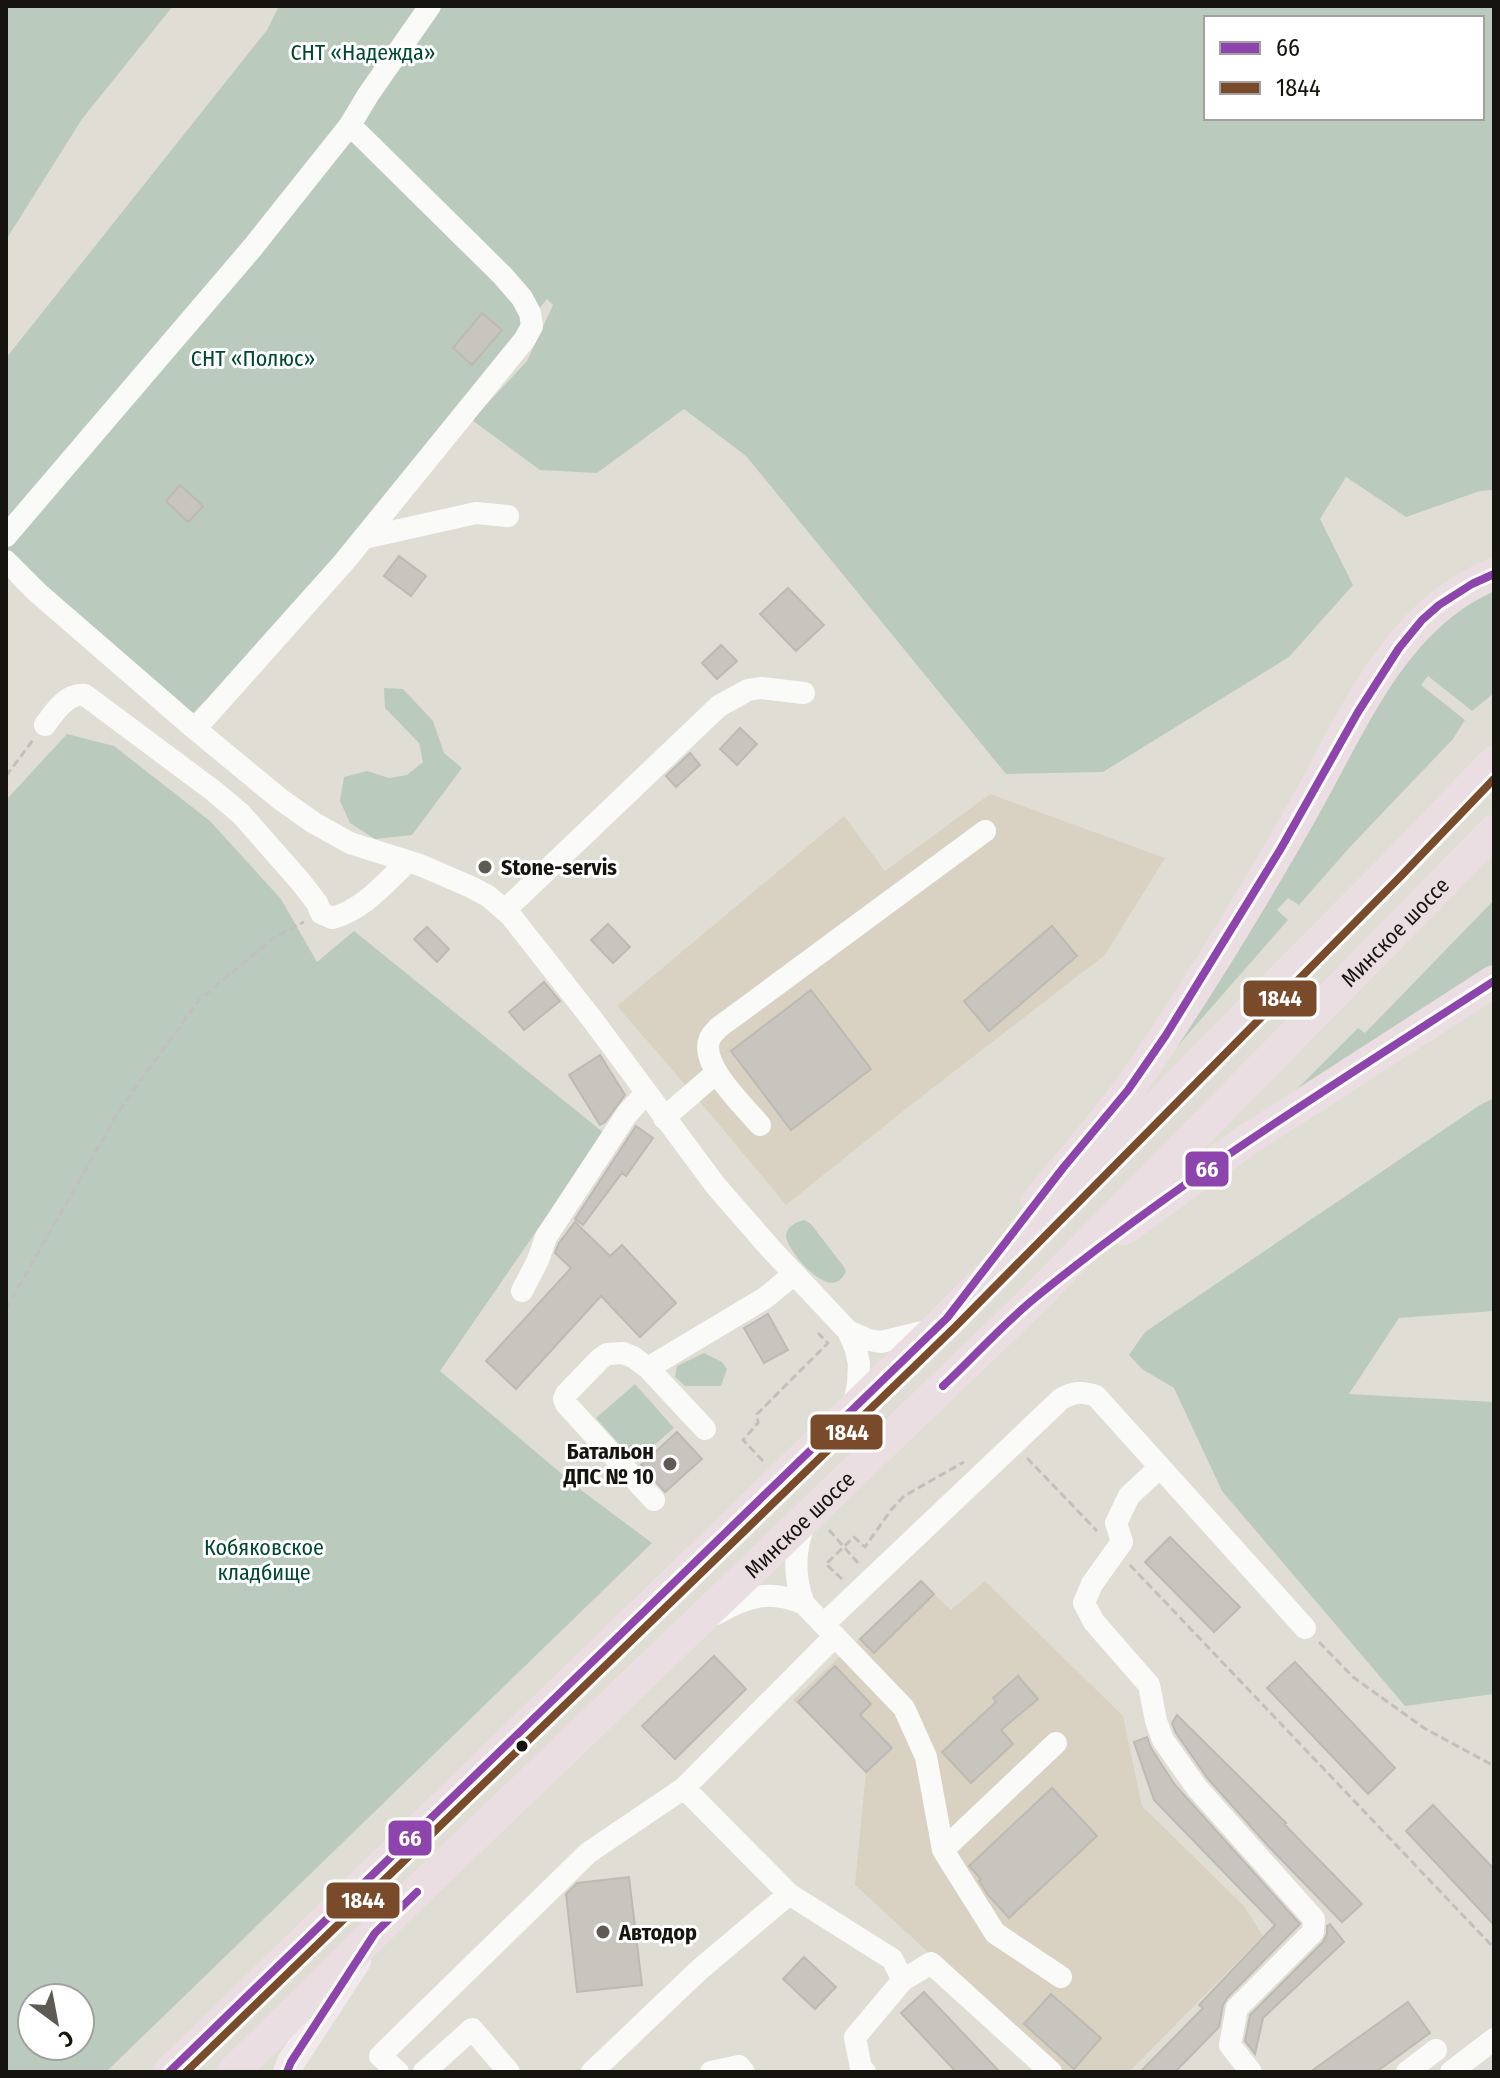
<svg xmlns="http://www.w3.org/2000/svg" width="1500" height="2078" font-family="'Fira Sans Condensed',sans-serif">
	<rect width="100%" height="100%" fill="#e0ded4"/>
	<path fill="#d9d2c2" d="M 990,794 L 1165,858 L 1105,955 L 912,1104 L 786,1205 L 701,1103 L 617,1006 L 844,816 L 885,871 Z
		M 921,1581 L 951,1610 L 985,1581 L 1123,1716 L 1142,1806 L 1244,1906 L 1263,1936 L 1129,2072 L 1058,2072 L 855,1885 L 866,1772 L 793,1700 Z"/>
	<path fill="#bacbbd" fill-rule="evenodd" d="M 6,6 L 173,6 L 82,119 L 6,240 Z
		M 279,6 L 1494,6 L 1494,490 L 1480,491 L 1406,517 L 1346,477 L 1320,519 L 1353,585 L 1289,657 L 1103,772 L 1006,774 L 746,456 L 684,409 L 597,473 L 540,470 L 472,420 L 527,361 L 553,305 L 547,299 L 368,524 L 266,640 L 193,713 L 6,578 L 6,358 L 267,30 ZM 1206,18 L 1482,18 L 1482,118 L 1206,118 Z
		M 1494,587 L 1494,693 L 1472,711 L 1428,676 L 1421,685 L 1465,720 L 1453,739 L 1350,847 L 1299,905 L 1288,898 L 1277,910 L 1288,920 L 1168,1057 L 1415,644 L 1453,614 Z
		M 384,688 L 403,689 L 433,721 L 444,753 L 462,768 L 412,835 L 375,839 L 350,823 L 340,801 L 344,777 L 367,771 L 389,778 L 407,775 L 423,762 L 419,743 L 385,708 Z
		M 67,734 L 114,746 L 210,821 L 281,899 L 317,962 L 354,931 L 604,1133 L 440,1371 L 581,1490 L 652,1543 L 106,2072 L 6,2072 L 6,800 ZM 32,1998 L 80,1998 L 80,2046 L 32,2046 Z
		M 1494,900 L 1494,968 L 1279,1107 L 1358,1028 L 1365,1033 Z
		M 1494,1098 L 1494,1311 L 1399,1318 L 1349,1394 L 1494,1402 L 1494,1694 L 1405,1706 L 1222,1491 L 1174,1388 L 1142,1369 L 1129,1355 L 1145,1332 L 1480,1105 Z
		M 805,1220 L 811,1224 L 844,1267 L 846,1271 C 831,1308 784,1246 786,1235 C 787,1226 798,1221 805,1220 Z
		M 704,1353 L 722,1362 L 727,1369 L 721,1386 L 685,1386 L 675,1377 L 677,1366 Z
		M 635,1384 L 674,1428 L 635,1462 L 596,1418 Z"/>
	<path fill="#c8c4be" stroke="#bdb9b3" stroke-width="2" d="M 482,313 L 502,330 L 472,365 L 453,348 Z
		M 180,485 L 203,506 L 188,522 L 166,501 Z
		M 399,556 L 426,576 L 411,596 L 384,576 Z
		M 788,588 L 824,625 L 796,651 L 760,614 Z
		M 721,645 L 737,661 L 717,679 L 702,663 Z
		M 740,728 L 757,744 L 737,765 L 720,749 Z
		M 690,753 L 700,765 L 676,787 L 666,776 Z
		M 608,924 L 630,947 L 613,963 L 591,940 Z
		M 1052,926 L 1077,956 L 989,1031 L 964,1001 Z
		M 427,927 L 449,949 L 437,962 L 414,939 Z
		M 544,982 L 560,1001 L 524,1030 L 509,1012 Z
		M 811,990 L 871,1069 L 791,1130 L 731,1051 Z
		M 600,1055 L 625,1095 L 605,1122 L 600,1125 L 569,1075 Z
		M 636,1126 L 653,1138 L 626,1176 L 622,1173 L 583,1225 L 575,1219 Z
		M 575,1222 L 610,1256 L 622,1245 L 676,1303 L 640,1337 L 601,1296 L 516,1389 L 486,1361 L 571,1268 L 555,1253 L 559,1243 Z
		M 768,1314 L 788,1350 L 764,1363 L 744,1328 Z
		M 677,1432 L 702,1459 L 665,1492 L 641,1465 Z
		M 1170,1537 L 1240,1607 L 1214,1632 L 1145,1562 Z
		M 921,1581 L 934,1594 L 874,1653 L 860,1639 Z
		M 714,1656 L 746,1689 L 675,1759 L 642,1726 Z
		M 1295,1662 L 1395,1768 L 1368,1794 L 1267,1688 Z
		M 835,1666 L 871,1704 L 860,1715 L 892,1748 L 866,1772 L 798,1702 Z
		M 1018,1676 L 1038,1699 L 1001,1730 L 1013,1744 L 971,1783 L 942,1752 L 996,1702 L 993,1698 Z
		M 1177,1715 L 1286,1823 L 1284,1824 L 1362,1904 L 1342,1922 L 1270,1848 L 1208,1779 L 1176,1733 L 1172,1723 Z
		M 1147,1737 L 1151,1748 L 1175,1785 L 1300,1924 L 1227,1998 L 1223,2005 L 1219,2027 L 1175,2072 L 1140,2072 L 1203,2008 L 1199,2005 L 1275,1925 L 1154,1800 L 1134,1742 Z
		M 1052,1788 L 1097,1836 L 1009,1918 L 988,1895 L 979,1881 L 981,1879 L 969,1866 Z
		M 1433,1805 L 1494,1869 L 1494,1925 L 1406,1831 Z
		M 629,1877 L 642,1985 L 577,1992 L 566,1894 L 577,1883 Z
		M 1330,1924 L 1344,1942 L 1263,2018 L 1255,2054 L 1245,2041 L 1250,2015 L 1323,1942 L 1327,1934 L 1327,1926 Z
		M 804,1957 L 836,1987 L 815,2009 L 783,1979 Z
		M 924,1992 L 1000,2072 L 956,2072 L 901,2013 Z
		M 1051,1994 L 1101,2038 L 1074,2069 L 1024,2024 Z
		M 1408,2002 L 1430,2033 L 1376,2072 L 1310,2072 Z"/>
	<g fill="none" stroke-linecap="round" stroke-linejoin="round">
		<path stroke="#c1c0bd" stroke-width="3" stroke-dasharray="8 4" stroke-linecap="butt" d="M 6,776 L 33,740
			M 6,1309 L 120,1109 L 199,1000 L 276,936 L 304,922
			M 1027,1458 L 1097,1531
			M 763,1461 L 743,1440 L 758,1423 L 757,1414 L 828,1343 L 819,1334 L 820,1333
			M 829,1530 L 858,1563
			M 1130,1565 L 1494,1948
			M 842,1579 L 826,1564 L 854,1537 L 865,1547 L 891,1510 L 904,1496 L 964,1462
			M 1319,1642 L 1353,1677 L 1424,1728 L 1494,1766"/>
		<path stroke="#fafaf9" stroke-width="22" d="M 6,536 L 253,247 L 350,125 L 368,95 L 430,6
			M 364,538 L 476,513 L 508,516
			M 6,561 L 38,593 L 188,723 L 280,799 L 314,823 L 350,843 L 420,865 L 471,887 L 488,896 L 511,916 L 592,1019 L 716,1186 L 770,1248 L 848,1331 L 856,1349 L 859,1364 L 858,1385 L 853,1408
			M 45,725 C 55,711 67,693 85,695 L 215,792 L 241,814 L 300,881 L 317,903 L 321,913 L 332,918 C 363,910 384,884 407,862
			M 195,729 L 344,562 L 525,339 L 532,326 L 530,313 L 522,298 L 503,276 L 350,125
			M 505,910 L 719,706 L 748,690 L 761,688 L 804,693
			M 664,1118 L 716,1073
			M 760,1125 C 745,1107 698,1064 710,1038 C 712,1034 715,1032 718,1028 L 985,831
			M 522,1291 L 538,1260 L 546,1237 L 627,1114 L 646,1093
			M 848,1331 L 869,1340 L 881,1342 L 931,1330
			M 648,1368 L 765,1298 L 794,1274
			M 1160,1467 L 1129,1496 L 1116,1523 L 1122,1542 L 1092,1584 L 1084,1603 L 1094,1622 L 1149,1685 L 1156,1721 L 1163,1740 L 1197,1788 L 1314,1919 L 1313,1932 L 1237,2008 L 1230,2045 L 1251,2072
			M 654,1500 L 566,1404 L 564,1399 L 566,1394 L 600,1359 L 607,1354 L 623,1353 L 633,1357 L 648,1368 L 705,1429
			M 804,1604 C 793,1576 794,1548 806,1520
			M 716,1614 C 747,1596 770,1589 804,1604 L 904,1708 L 926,1757 L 943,1850 L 995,1933 L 1061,1977
			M 824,1624 L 1061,1399 C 1073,1392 1082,1391 1096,1396 L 1305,1628
			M 684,1788 L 789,1894
			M 943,1850 L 1056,1743
			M 903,1980 L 931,1963 L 1051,2072
			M 398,2072 L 380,2056 L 588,1853 L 684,1788 L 835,1636
			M 424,2072 L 472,2029 L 509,2072
			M 592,2072 L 698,1971 L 789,1894 L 892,1959 L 903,1980 L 855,2037 L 861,2068 L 865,2072
			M 711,2072 L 739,2066 L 744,2072
			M 1407,2072 L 1436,2050
			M 1451,2072 L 1494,2039"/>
		<path stroke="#f1e9eb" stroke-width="28" d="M 287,2072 L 291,2062 L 357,1961"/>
		<g stroke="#ebdee2" stroke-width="32">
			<path d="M 1037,1202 C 1067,1164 1101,1128 1129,1089 C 1153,1056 1175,1021 1197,987 C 1234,929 1269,870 1303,810 C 1353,722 1394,614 1494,574"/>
			<path d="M 1124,1229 L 1244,1142 L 1494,981"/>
			<path d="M 169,2072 L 947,1318 L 1392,868 L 1494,762"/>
			<path id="s1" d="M 233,2072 L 404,1904 L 1033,1300 L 1494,831"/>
		</g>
		<g stroke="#fff" stroke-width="14">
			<path id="bus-1" d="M 943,1386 C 974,1357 1002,1325 1035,1298 C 1179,1180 1338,1082 1494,981
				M 169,2072 L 947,1318 L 1063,1168 L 1128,1090 L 1166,1035 L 1280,850 L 1358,712 L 1399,648 L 1422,620 L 1439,605 L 1472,584 L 1494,574
				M 287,2072 L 291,2062 L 375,1933 L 417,1892"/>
		</g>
		<g stroke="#fff" stroke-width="14">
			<path id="bus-2" d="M 186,2072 L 955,1327 L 1401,876 L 1494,779"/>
		</g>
		<use href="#bus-1" stroke="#8e44ad" stroke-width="8"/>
		<use href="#bus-2" stroke="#7a4b2a" stroke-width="8"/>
	</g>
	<g fill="#5d5b53" stroke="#fff" stroke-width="3">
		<circle cx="485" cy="867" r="8"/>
		<circle cx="670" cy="1464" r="8"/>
		<circle cx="603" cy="1932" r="8"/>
	</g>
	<circle fill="#16140e" stroke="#fff" stroke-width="3" cx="522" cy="1746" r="7"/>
	<g text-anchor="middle" stroke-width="6" stroke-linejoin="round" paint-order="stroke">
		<g font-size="22" fill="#004831" stroke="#fff">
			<text x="363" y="60">СНТ «Надежда»</text>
			<text x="253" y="366">СНТ «Полюс»</text>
			<text x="264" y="1555">Кобяковское<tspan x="264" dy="25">кладбище</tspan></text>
		</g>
		<g font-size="22" font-weight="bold" fill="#16140e" stroke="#fff" text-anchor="start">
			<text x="501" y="875">Stone-servis</text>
			<text x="654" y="1459" text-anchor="end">Батальон<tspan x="654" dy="25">ДПС № 10</tspan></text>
			<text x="619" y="1940">Автодор</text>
		</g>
		<g font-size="22" fill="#16140e" stroke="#fff">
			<text dy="8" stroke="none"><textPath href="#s1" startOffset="1628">Минское шоссе</textPath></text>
			<text dy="8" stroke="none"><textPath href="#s1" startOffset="788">Минское шоссе</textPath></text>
		</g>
	</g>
	<g stroke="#fff" stroke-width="3">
		<rect x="1242" y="979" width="76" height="39" rx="8" fill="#7a4b2a"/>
		<rect x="1184" y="1150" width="46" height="38" rx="8" fill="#8e44ad"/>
		<rect x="809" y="1413" width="75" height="38" rx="8" fill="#7a4b2a"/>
		<rect x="387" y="1819" width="46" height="38" rx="8" fill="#8e44ad"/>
		<rect x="325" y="1881" width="76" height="39" rx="8" fill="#7a4b2a"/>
	</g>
	<g font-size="22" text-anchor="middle" font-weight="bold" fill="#fff">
		<text x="1280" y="1006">1844</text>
		<text x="1207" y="1177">66</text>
		<text x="847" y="1440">1844</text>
		<text x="410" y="1846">66</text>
		<text x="363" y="1908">1844</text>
	</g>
	<rect width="1500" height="2078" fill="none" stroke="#16140e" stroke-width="16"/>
	<rect x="1204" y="16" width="280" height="104" fill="#ffffff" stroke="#a2a19f" stroke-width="2"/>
	<rect x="1220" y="42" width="40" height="12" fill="#8e44ad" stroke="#a2a19f" stroke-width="2"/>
	<text x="1276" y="56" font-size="24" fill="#16140e">66</text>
	<rect x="1220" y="82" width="40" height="12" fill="#7a4b2a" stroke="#a2a19f" stroke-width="2"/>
	<text x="1276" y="96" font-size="24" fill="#16140e">1844</text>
	<g transform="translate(56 2022) rotate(148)"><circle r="38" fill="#ffffff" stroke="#a2a19f" stroke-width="2"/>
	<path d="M0-6L14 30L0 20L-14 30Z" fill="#5d5b53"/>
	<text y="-12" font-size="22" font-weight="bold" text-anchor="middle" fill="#16140e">С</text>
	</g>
</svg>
